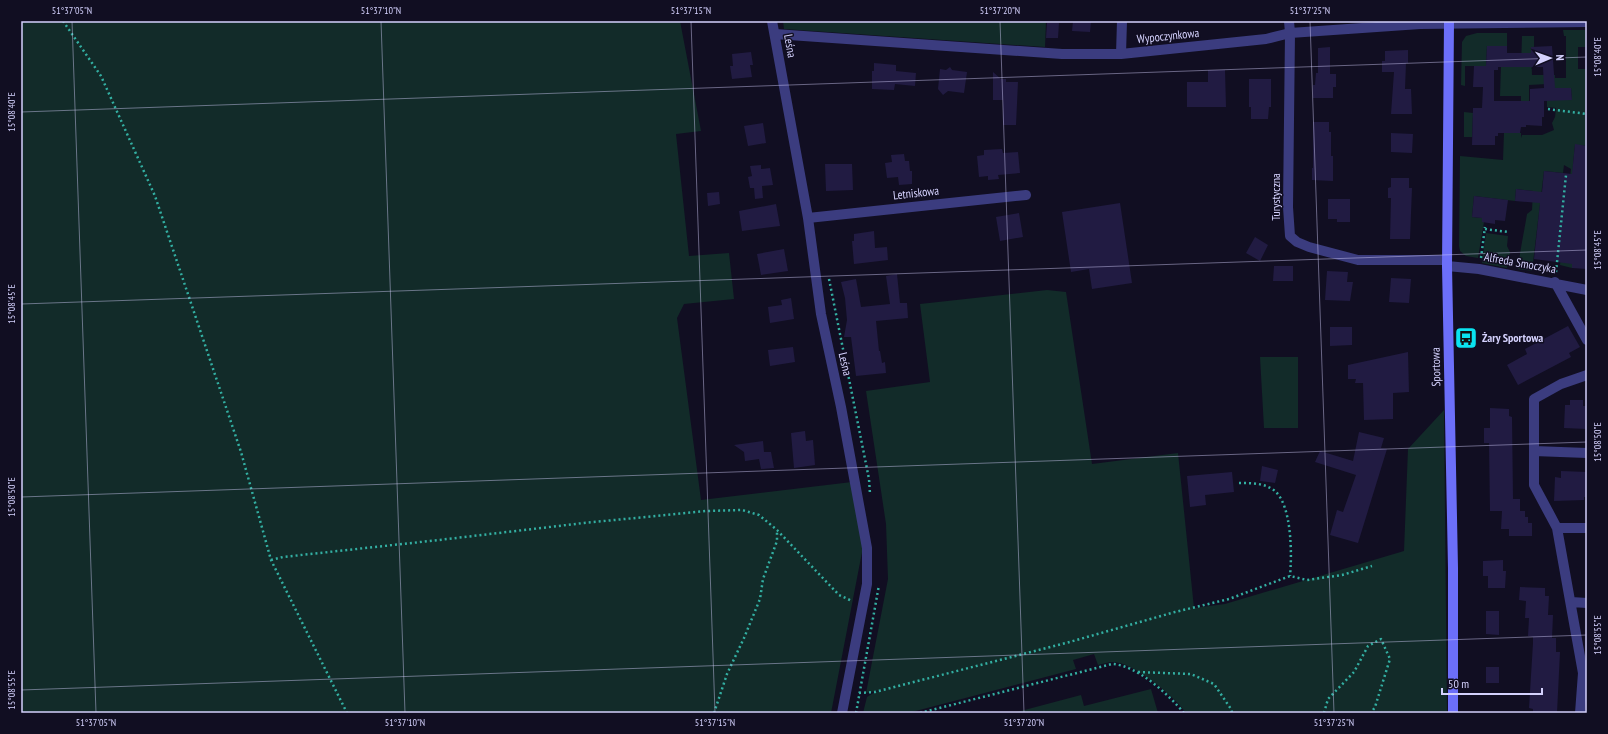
<svg xmlns="http://www.w3.org/2000/svg" width="1608" height="734" font-family="'PT Sans Narrow',sans-serif">
	<rect width="100%" height="100%" fill="#110e22"/>
	<path fill="#122b29" fill-rule="evenodd" d="M 21,21 L 680,21 L 701,131 L 676,134 L 689,256 L 729,253 L 734,299 L 684,304 L 677,318 L 701,500 L 852,482 L 863,547 L 831,713 L 21,713 Z
		M 783,21 L 1046,21 L 1045,47 L 784,29 Z
		M 1563,30 L 1587,30 L 1587,47 L 1578,47 L 1578,69 L 1587,69 L 1587,146 L 1575,145 L 1573,164 L 1572,268 L 1560,265 L 1571,169 L 1564,165 L 1563,173 L 1544,171 L 1532,271 L 1518,269 C 1520,250 1524,233 1527,214 L 1532,210 L 1533,191 L 1516,189 L 1515,201 L 1474,196 L 1472,217 L 1482,218 L 1482,222 L 1484,222 L 1478,258 L 1466,256 L 1460,251 L 1459,246 L 1460,156 L 1503,160 L 1504,133 L 1521,133 L 1521,138 L 1522,135 L 1542,135 L 1554,130 L 1552,123 L 1555,117 L 1556,108 L 1547,107 L 1547,84 L 1529,85 L 1529,119 L 1521,119 L 1521,96 L 1500,96 L 1501,66 L 1521,67 L 1522,36 L 1534,36 L 1534,47 L 1531,47 L 1532,75 L 1555,75 L 1555,78 L 1566,78 L 1566,36 L 1564,36 ZM 1561,88 L 1571,88 L 1572,100 L 1561,100 Z
		M 1477,33 L 1507,33 L 1507,46 L 1487,46 L 1486,66 L 1465,66 L 1465,86 L 1461,85 L 1462,42 L 1466,36 Z
		M 1464,112 L 1473,113 L 1472,137 L 1464,137 Z
		M 1486,233 L 1508,236 L 1507,246 L 1510,252 L 1507,268 L 1482,263 Z
		M 1047,290 L 1066,292 L 1092,464 L 1178,453 L 1194,608 L 1225,604 L 1404,551 L 1408,449 L 1444,410 L 1447,713 L 1186,713 C 1175,697 1133,662 1113,662 C 1108,662 1103,664 1098,665 L 1094,654 L 1073,660 L 1076,669 L 908,713 L 863,713 L 867,697 L 875,692 L 895,687 L 866,693 L 888,579 L 886,524 L 866,391 L 930,382 L 920,304 Z
		M 1260,357 L 1298,357 L 1298,428 L 1264,428 Z
		M 1151,689 L 1158,713 L 1013,713 L 1081,695 L 1084,706 Z"/>
	<path fill="#211b42" fill-rule="evenodd" d="M 1073,21 L 1091,21 L 1090,32 L 1072,31 Z
		M 1047,23 L 1059,23 L 1058,38 L 1046,38 Z
		M 1487,46 L 1507,46 L 1507,53 L 1531,53 L 1531,47 L 1552,46 L 1555,88 L 1571,88 L 1572,100 L 1544,101 L 1544,117 L 1542,117 L 1542,126 L 1526,125 L 1526,127 L 1521,127 L 1520,133 L 1498,133 L 1498,136 L 1495,136 L 1495,145 L 1472,145 L 1473,108 L 1482,108 L 1483,87 L 1473,87 L 1474,66 L 1486,66 ZM 1498,67 L 1543,67 L 1544,88 L 1530,89 L 1530,101 L 1494,101 L 1494,70 L 1498,70 Z
		M 1330,47 L 1330,74 L 1336,74 L 1336,87 L 1333,87 L 1333,98 L 1313,98 L 1313,85 L 1315,85 L 1316,73 L 1318,73 L 1318,48 Z
		M 1408,50 L 1408,63 L 1406,63 L 1405,89 L 1411,89 L 1412,114 L 1391,114 L 1394,72 L 1382,72 L 1382,61 L 1385,61 L 1385,51 Z
		M 751,52 L 753,65 L 750,65 L 752,77 L 732,79 L 730,66 L 733,66 L 732,54 Z
		M 874,63 L 896,65 L 896,71 L 916,73 L 915,86 L 895,84 L 894,90 L 872,89 L 872,71 L 874,71 Z
		M 950,67 L 952,70 L 967,72 L 964,93 L 948,91 L 943,95 L 938,89 L 940,69 L 946,70 Z
		M 1208,70 L 1225,70 L 1226,107 L 1187,107 L 1187,82 L 1208,82 Z
		M 993,72 L 1001,79 L 1006,79 L 1006,82 L 1018,82 L 1016,125 L 1003,125 L 1003,100 L 993,100 Z
		M 1249,79 L 1271,79 L 1271,107 L 1269,107 L 1268,119 L 1251,119 L 1251,107 L 1249,107 Z
		M 1313,122 L 1329,122 L 1329,132 L 1331,132 L 1331,156 L 1333,156 L 1333,181 L 1312,180 L 1312,168 L 1313,168 Z
		M 763,123 L 766,143 L 748,146 L 744,126 Z
		M 1391,133 L 1413,134 L 1412,153 L 1391,152 Z
		M 1575,144 L 1587,146 L 1587,269 L 1572,268 L 1572,264 L 1534,259 L 1540,203 L 1515,201 L 1516,189 L 1542,192 L 1544,171 L 1572,174 Z
		M 1002,149 L 1003,153 L 1018,152 L 1020,173 L 998,175 L 999,179 L 988,180 L 988,176 L 979,177 L 977,156 L 984,155 L 984,150 Z
		M 904,154 L 905,161 L 909,161 L 910,171 L 912,171 L 912,184 L 899,185 L 898,177 L 887,178 L 885,163 L 892,162 L 891,155 Z
		M 825,164 L 852,164 L 853,190 L 826,191 Z
		M 761,165 L 761,169 L 770,168 L 773,185 L 762,186 L 763,198 L 755,199 L 754,188 L 750,188 L 748,177 L 752,176 L 750,166 Z
		M 1391,178 L 1409,178 L 1409,188 L 1412,188 L 1410,239 L 1390,239 L 1391,198 L 1388,198 L 1388,188 L 1391,187 Z
		M 719,192 L 720,204 L 708,206 L 707,193 Z
		M 1474,196 L 1508,200 L 1505,221 L 1495,220 L 1495,224 L 1482,222 L 1482,218 L 1472,217 Z
		M 1328,199 L 1350,199 L 1350,222 L 1337,222 L 1337,219 L 1328,219 Z
		M 1120,203 L 1132,283 L 1092,289 L 1089,269 L 1071,272 L 1062,212 Z
		M 776,204 L 780,226 L 742,231 L 739,211 Z
		M 1019,213 L 1023,237 L 1000,241 L 996,217 Z
		M 874,231 L 875,248 L 887,247 L 888,260 L 854,264 L 852,241 L 854,241 L 854,234 Z
		M 1255,237 L 1268,245 L 1260,261 L 1246,253 Z
		M 784,249 L 788,271 L 761,275 L 757,254 Z
		M 1274,266 L 1293,266 L 1293,281 L 1273,281 Z
		M 1327,271 L 1348,272 L 1347,282 L 1353,282 L 1350,301 L 1325,300 Z
		M 897,274 L 900,303 L 907,303 L 908,318 L 876,321 L 879,351 L 880,351 L 882,363 L 885,362 L 886,373 L 856,376 L 851,337 L 844,337 L 847,320 L 845,298 L 841,282 L 856,279 L 861,307 L 890,304 L 886,276 Z
		M 1391,278 L 1411,279 L 1409,303 L 1389,302 Z
		M 791,298 L 794,319 L 770,323 L 768,307 L 782,305 L 781,300 Z
		M 1568,326 L 1580,347 L 1569,353 L 1571,357 L 1518,385 L 1507,365 L 1527,354 L 1525,349 Z
		M 1330,327 L 1352,327 L 1352,345 L 1330,346 Z
		M 793,347 L 795,362 L 770,366 L 768,350 Z
		M 1408,352 L 1409,392 L 1393,393 L 1393,419 L 1364,420 L 1363,383 L 1355,383 L 1356,379 L 1348,379 L 1348,365 Z
		M 1570,400 L 1583,400 L 1583,406 L 1587,406 L 1587,429 L 1564,428 L 1565,405 L 1570,405 Z
		M 1490,408 L 1509,409 L 1509,416 L 1512,417 L 1513,499 L 1520,499 L 1520,511 L 1525,511 L 1525,517 L 1528,517 L 1528,523 L 1532,523 L 1532,536 L 1509,536 L 1509,529 L 1501,529 L 1502,511 L 1490,511 L 1489,443 L 1484,443 L 1484,428 L 1490,428 Z
		M 805,431 L 806,441 L 813,440 L 815,465 L 794,468 L 791,433 Z
		M 1359,432 L 1384,438 L 1381,448 L 1387,449 L 1358,543 L 1330,535 L 1337,510 L 1343,512 L 1356,475 L 1315,462 L 1320,451 L 1353,461 Z
		M 763,441 L 764,452 L 771,452 L 774,468 L 761,469 L 759,459 L 745,461 L 744,452 L 734,445 Z
		M 1262,466 L 1278,470 L 1275,483 L 1260,481 Z
		M 1561,471 L 1587,472 L 1587,497 L 1584,497 L 1584,500 L 1554,501 L 1555,477 L 1561,478 Z
		M 1232,472 L 1234,492 L 1205,495 L 1206,505 L 1190,507 L 1187,476 Z
		M 1503,560 L 1503,571 L 1506,571 L 1505,588 L 1488,588 L 1488,576 L 1483,576 L 1483,561 Z
		M 1520,587 L 1545,588 L 1545,596 L 1549,596 L 1548,615 L 1553,615 L 1552,638 L 1556,638 L 1556,652 L 1560,652 L 1557,713 L 1533,713 L 1533,709 L 1529,708 L 1533,643 L 1533,637 L 1528,636 L 1529,618 L 1525,618 L 1526,601 L 1519,600 Z
		M 1486,611 L 1499,611 L 1499,635 L 1486,634 Z
		M 1486,667 L 1499,667 L 1499,683 L 1486,683 Z"/>
	<g fill="none" stroke-linecap="round" stroke-linejoin="round">
		<path stroke="#33afa2" stroke-width="2.5" stroke-dasharray="2 3" stroke-linecap="butt" d="M 63,21 L 101,76 L 155,196 L 241,452 L 271,560 L 347,713
			M 1548,109 L 1587,114
			M 1485,229 L 1508,232
			M 1481,258 L 1485,227
			M 1556,272 L 1566,175
			M 829,279 L 869,479 L 870,494
			M 1239,483 C 1252,483 1265,483 1275,491 C 1292,506 1292,555 1290,576
			M 271,560 L 283,557 L 439,540 L 584,523 L 706,511 L 742,510 L 759,515 L 777,530 L 839,595 L 852,601
			M 1138,672 L 1191,674 L 1214,684 L 1231,709 L 1232,713
			M 859,693 L 875,692 L 1066,643 L 1175,612 L 1229,599 L 1290,576 L 1307,580 L 1342,575 L 1372,566
			M 714,713 L 727,674 L 744,638 L 760,599 L 763,579 L 777,541 L 777,531
			M 856,713 L 879,585
			M 920,713 L 1112,664 C 1137,665 1168,694 1184,713
			M 1324,713 L 1328,699 L 1354,672 L 1368,646 L 1381,639 L 1390,659 L 1375,707 L 1371,713"/>
		<path stroke="#3b3c7f" stroke-width="10" d="M 772,21 L 808,218 L 821,314 L 841,407 L 867,548 L 867,584 L 842,713
			M 1289,21 L 1290,33 L 1288,207 L 1290,236 L 1297,242 L 1309,247 L 1358,260 L 1447,260
			M 775,34 L 1062,54 L 1121,54 L 1266,39 L 1290,33 L 1420,24 L 1587,22
			M 1121,54 L 1122,21
			M 808,218 L 1026,195
			M 1447,266 L 1479,269 L 1587,290
			M 1555,282 L 1587,340
			M 1534,451 L 1587,453
			M 1557,528 L 1587,528
			M 1571,602 L 1587,603
			M 1580,713 L 1583,673 L 1557,528 L 1534,485 L 1534,399 L 1561,384 L 1587,375"/>
		<path stroke="#6c6ff9" stroke-width="10" d="M 1449,21 L 1447,266 L 1453,568 L 1453,713"/>
	</g>
	<path fill="none" stroke="#d4d1fd" stroke-width="1" stroke-opacity="0.45" d="M 72,21 L 96,713M 381,21 L 405,713M 691,21 L 715,713M 1000,21 L 1024,713M 1310,21 L 1334,713M 21,112 L 1587,57M 21,304 L 1587,250M 21,497 L 1587,442M 21,690 L 1587,635"/>
	<defs>
		<g id="bus-square" transform="scale(1.15)"><rect x="-9" y="-9" width="18" height="18" rx="4" fill="#0ae3f0" stroke="#110e22"/><path d="M-5-6H5V4H4V6H2V4H-2V6H-4V4H-5ZM-3.5-4V0h7V-4ZM-3.5 1.2v1.5H-2V1.2ZM2 1.2v1.5H3.5V1.2Z" fill="#111"/></g>
	</defs>
	<g fill-rule="evenodd">
		<use href="#bus-square" x="1466" y="338"/>
	</g>
	<g text-anchor="middle" stroke-width="3" stroke-linejoin="round" paint-order="stroke">
		<g font-size="12" fill="#d4d1fd" stroke="#110e22">
			<text transform="translate(1168 36) rotate(-6)" y="4">Wypoczynkowa</text>
			<text transform="translate(790 46) rotate(80)" y="4">Leśna</text>
			<text transform="translate(916 193) rotate(-6)" y="4">Letniskowa</text>
			<text transform="translate(1276 197) rotate(-90)" y="4">Turystyczna</text>
			<text transform="translate(1520 263) rotate(10)" y="4">Alfreda Smoczyka</text>
			<text transform="translate(845 364) rotate(77)" y="4">Leśna</text>
			<text transform="translate(1436 367) rotate(-91)" y="4">Sportowa</text>
		</g>
		<g font-size="12" font-weight="bold" fill="#d4d1fd" stroke="#110e22" text-anchor="start">
			<text x="1482" y="342">Żary Sportowa</text>
		</g>
	</g>
	<rect width="1608" height="734" fill="none" stroke="#110e22" stroke-width="44"/>
	<g transform="translate(1550 58) rotate(88)" stroke="#110e22" stroke-width="3" paint-order="stroke">
	<path d="M0-3L7 15L0 10L-7 15Z" fill="#d4d1fd"/>
	<text y="-6" font-size="11" font-weight="bold" text-anchor="middle" fill="#d4d1fd">N</text>
	</g>
	<path d="M1442 688v6h100v-6" fill="none" stroke="#d4d1fd" stroke-width="2"/>
	<text x="1448" y="688" font-size="12" fill="#d4d1fd" stroke="#110e22" stroke-width="3" paint-order="stroke">50 m</text>
	<rect x="22" y="22" width="1564" height="690" fill="none" stroke="#d4d1fd" stroke-width="1.5"/>
	<g font-size="10" text-anchor="middle" fill="#d4d1fd">
		<text x="72" y="14">51°37'05"N</text>
		<text x="381" y="14">51°37'10"N</text>
		<text x="691" y="14">51°37'15"N</text>
		<text x="1000" y="14">51°37'20"N</text>
		<text x="1310" y="14">51°37'25"N</text>
		<text transform="translate(1597 57) rotate(-90)" y="4">15°08'40"E</text>
		<text transform="translate(11 112) rotate(-90)" y="4">15°08'40"E</text>
		<text transform="translate(1597 250) rotate(-90)" y="4">15°08'45"E</text>
		<text transform="translate(11 304) rotate(-90)" y="4">15°08'45"E</text>
		<text transform="translate(1597 442) rotate(-90)" y="4">15°08'50"E</text>
		<text transform="translate(11 497) rotate(-90)" y="4">15°08'50"E</text>
		<text transform="translate(1597 635) rotate(-90)" y="4">15°08'55"E</text>
		<text transform="translate(11 690) rotate(-90)" y="4">15°08'55"E</text>
		<text x="96" y="726">51°37'05"N</text>
		<text x="405" y="726">51°37'10"N</text>
		<text x="715" y="726">51°37'15"N</text>
		<text x="1024" y="726">51°37'20"N</text>
		<text x="1334" y="726">51°37'25"N</text>
	</g>
</svg>
